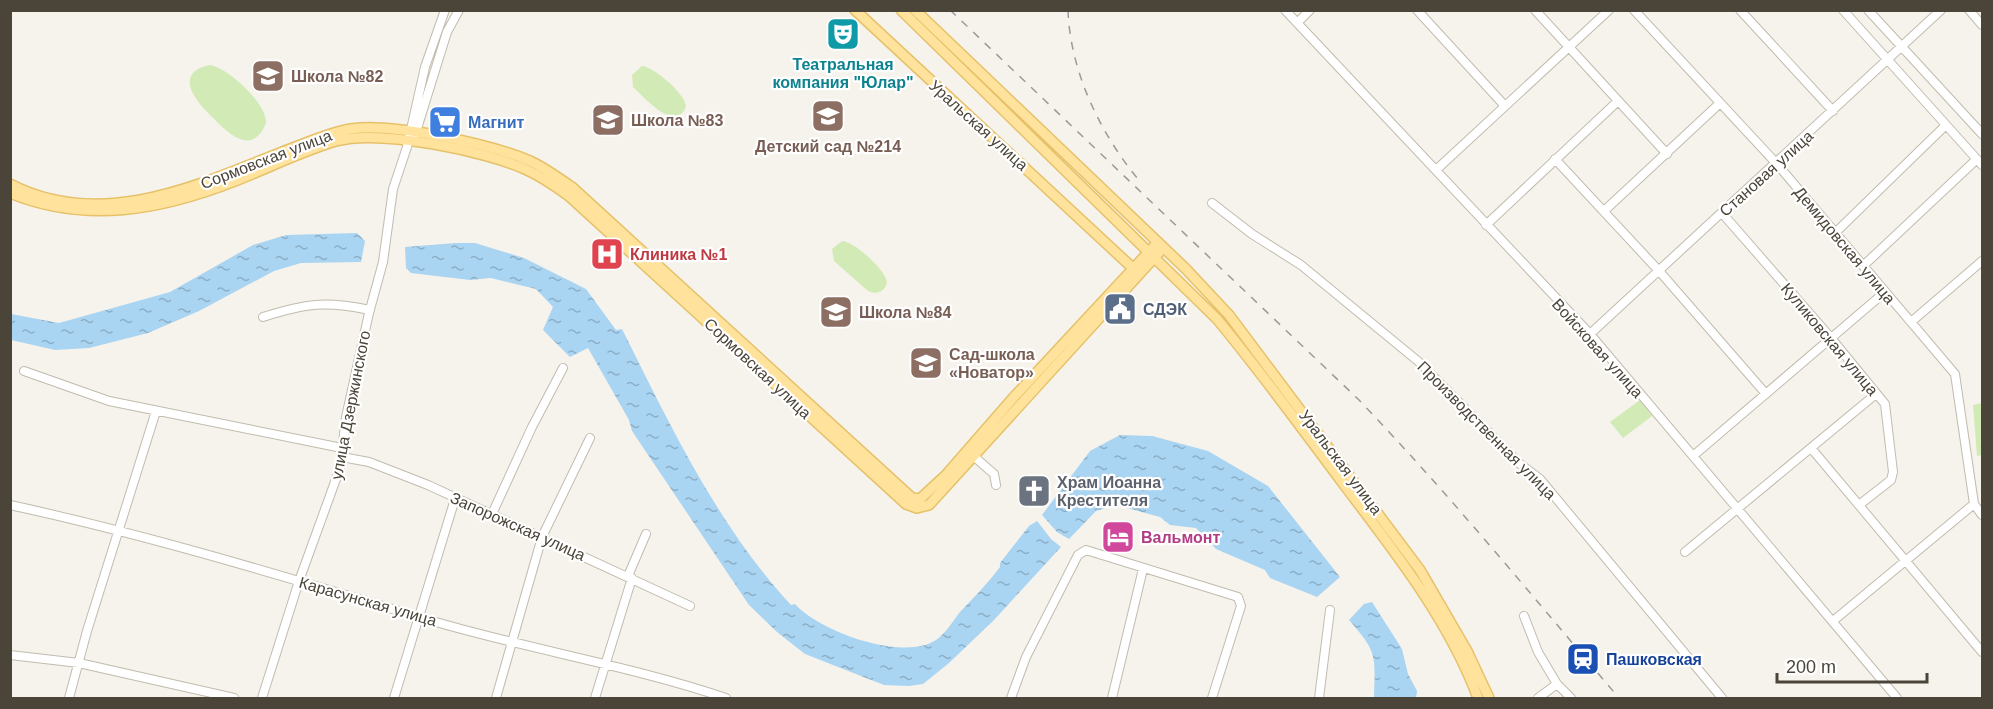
<svg xmlns="http://www.w3.org/2000/svg" width="1993" height="709" font-family="Helvetica,sans-serif">
	<defs>
		<pattern id="water-ripples" width="26" height="14" patternUnits="userSpaceOnUse" patternTransform="scale(1.5)"><rect width="26" height="14" fill="#a9d4f2"/><path d="M2 4q2-2 4 0t4 0M15 11q2-2 4 0t4 0" fill="none" stroke="#8caec5"/></pattern>
	</defs>
	<rect width="100%" height="100%" fill="#f6f3ec"/>
	<path fill="#d2eab5" d="M 209,65 C 227,66 268,105 266,123 C 252,158 227,132 212,117 C 197,102 172,74 209,65 Z
		M 642,66 C 654,67 686,94 686,107 C 675,133 645,98 633,87 L 632,75 Z
		M 842,241 C 854,241 887,271 887,283 C 884,292 877,295 868,291 L 834,261 L 832,249 Z
		M 1640,400 L 1652,416 L 1623,438 L 1610,422 Z
		M 1982,403 L 1982,455 L 1977,456 L 1973,405 Z"/>
	<path fill="url(#water-ripples)" d="M 357,233 L 365,241 L 361,262 L 301,263 L 274,271 L 199,311 L 148,333 L 89,348 L 55,350 L 11,340 L 11,314 L 59,323 L 170,292 L 253,245 L 286,235 Z
		M 456,243 L 475,243 L 524,258 L 586,289 L 616,330 L 622,329 C 670,425 717,525 791,605 L 795,604 C 819,631 902,662 936,640 C 945,634 953,621 960,612 C 974,597 988,583 1000,567 L 1000,563 L 1029,526 L 1037,521 L 1051,539 L 1061,547 L 994,620 L 949,663 L 923,684 L 909,686 L 884,685 L 805,654 L 777,632 L 749,605 L 632,431 L 629,420 L 588,348 L 570,357 L 543,330 L 553,307 L 536,289 L 491,278 L 470,280 L 411,273 L 406,268 L 405,247 Z
		M 1120,435 L 1152,436 L 1208,451 L 1268,486 L 1340,577 L 1317,597 L 1270,578 L 1265,570 L 1216,549 L 1196,528 L 1170,525 L 1160,517 L 1116,505 L 1096,511 L 1069,539 L 1057,532 L 1042,515 L 1090,451 Z
		M 1372,602 L 1402,649 L 1408,674 L 1417,691 L 1416,698 L 1374,698 C 1375,655 1378,653 1349,620 L 1364,604 Z"/>
	<g fill="none" stroke-linecap="round" stroke-linejoin="round">
		<g stroke="#c2bbae" stroke-width="10">
			<path id="minor" d="M 1285,10 L 1590,334 L 1897,698
				M 1417,10 L 1505,106
				M 1535,10 L 1667,154
				M 1634,10 L 1777,164 L 1955,374 L 1974,504 L 1982,515
				M 1740,10 L 1833,111
				M 1843,10 L 1982,165
				M 1868,10 L 1982,134
				M 1969,10 L 1982,25
				M 1297,23 L 1310,10
				M 415,135 L 447,32 L 459,10
				M 1555,159 L 1660,272 L 1766,394
				M 1436,170 L 1609,10
				M 1212,203 L 1252,234 L 1301,265 L 1419,362 L 1520,464 L 1540,479 L 1722,698
				M 1604,211 L 1719,104
				M 1722,213 L 1831,338 L 1885,404 L 1893,472 L 1891,480 L 1859,505
				M 1486,225 L 1618,101
				M 1835,233 L 1946,125
				M 1863,266 L 1977,159
				M 263,317 C 307,303 325,301 370,310
				M 1911,322 L 1982,261
				M 1590,334 L 1941,10
				M 24,371 L 109,401 L 342,448
				M 1811,448 L 1982,652
				M 970,453 L 994,474 L 996,485
				M 1693,456 L 1885,292
				M 342,457 L 369,462 L 428,485 L 690,606
				M 10,505 C 154,536 295,580 436,622 C 532,650 631,666 726,698
				M 492,514 L 532,427 L 563,368
				M 1685,552 L 1876,394
				M 628,576 L 646,534
				M 1524,616 L 1538,652 L 1557,684
				M 1833,621 L 1974,504
				M 10,655 L 79,663 L 234,698
				M 69,698 L 87,631 L 156,411
				M 262,698 L 299,581 L 340,468 L 346,417 L 369,313 L 383,262 L 393,189 L 407,147 L 425,67 L 445,10
				M 394,698 L 455,499
				M 496,698 L 542,537 L 590,438
				M 595,698 L 632,578
				M 1011,698 L 1026,657 L 1078,555 L 1086,550 L 1238,597 L 1241,606 L 1212,698
				M 1112,698 L 1143,569
				M 1319,698 L 1330,610
				M 1538,698 L 1557,684 L 1571,698"/>
		</g>
		<g stroke="#e6c16a" stroke-width="12">
			<path id="major" d="M 855,10 L 1137,272
				M 901,10 L 1217,319 C 1262,373 1303,430 1345,486 C 1395,552 1449,620 1478,698
				M 915,10 L 1186,269 L 1229,315 L 1420,570 L 1467,651 L 1489,698
				M 10,184 C 101,231 196,186 282,152 C 305,144 327,133 351,129 C 394,123 490,144 530,161 C 545,168 559,178 573,188 L 912,498 L 920,499 L 946,475 L 1014,397 L 1158,242
				M 10,193 C 86,224 161,210 235,181 C 268,168 302,151 336,141 C 380,129 486,151 527,170 C 543,177 555,186 569,196 L 906,504 L 917,508 L 929,505 L 1163,248"/>
		</g>
		<use href="#minor" stroke="#fff" stroke-width="8"/>
		<use href="#major" stroke="#ffe39c" stroke-width="9"/>
		<path stroke="#9a9a9a" stroke-width="1.5" stroke-dasharray="8 8" stroke-linecap="butt" d="M 950,10 L 1358,399 C 1450,495 1533,597 1619,698
			M 1068,10 C 1070,71 1100,133 1138,179"/>
	</g>
	<defs>
		<g id="theatre-square" transform="scale(1.725)"><rect x="-9" y="-9" width="18" height="18" rx="4" fill="#0f9aa8" stroke="#fff"/><path d="M-5-5.5Q0-4 5-5.5V0Q5 5 0 6Q-5 5-5 0ZM-3.3-2.5H-1v1.5H-3.3ZM1-2.5H3.3v1.5H1ZM-2.8 1Q0 5.5 2.8 1Z" fill="#fff"/></g>
		<g id="school-square" transform="scale(1.725)"><rect x="-9" y="-9" width="18" height="18" rx="4" fill="#8d6e63" stroke="#fff"/><path d="M0-5L7-2L0 1L-7-2ZM-4 1L0 2.5L4 1V4Q0 6-4 4Z" fill="#fff"/></g>
		<g id="supermarket-square" transform="scale(1.725)"><rect x="-9" y="-9" width="18" height="18" rx="4" fill="#3f7fe0" stroke="#fff"/><path d="M-6-5.5h2.5l.6 2H6L4.5 2H-2.5L-4.4-4H-6ZM-1.5 3.2a1.3 1.3 0 1 0 .1 0ZM3 3.2a1.3 1.3 0 1 0 .1 0Z" fill="#fff"/></g>
		<g id="hospital-square" transform="scale(1.725)"><rect x="-9" y="-9" width="18" height="18" rx="4" fill="#e0444e" stroke="#fff"/><path d="M-5-5h3v3.5h4V-5h3V5h-3V1.5h-4V5h-3Z" fill="#fff"/></g>
		<g id="civic-square" transform="scale(1.725)"><rect x="-9" y="-9" width="18" height="18" rx="4" fill="#5c6f8a" stroke="#fff"/><path d="M-.6-6.5H3V-4.5H.6V-3L4-1V1h2V6H-6V1h2V-1L-.6-3ZM-1.2 2.5V6h2.4V2.5Z" fill="#fff"/></g>
		<g id="church-square" transform="scale(1.725)"><rect x="-9" y="-9" width="18" height="18" rx="4" fill="#6b7280" stroke="#fff"/><path d="M-1.2-6h2.4v3.5h3.3v2.4h-3.3V6h-2.4V-.1h-3.3v-2.4h3.3Z" fill="#fff"/></g>
		<g id="hotel-square" transform="scale(1.725)"><rect x="-9" y="-9" width="18" height="18" rx="4" fill="#d1479c" stroke="#fff"/><path d="M-6-4.5h1.5V1H6V5H4.5V3h-9V5H-6ZM-4 0a1.8 1.8 0 1 1 3.6 0ZM.5 0V-2.5h3Q6-2.5 6 0Z" fill="#fff"/></g>
		<g id="station-square" transform="scale(1.725)"><rect x="-9" y="-9" width="18" height="18" rx="4" fill="#1a4fb4" stroke="#fff"/><path d="M-3-6H3Q5-6 5-4V2Q5 4 3 4L4.5 6H3L1.5 4h-3L-3 6H-4.5L-3 4Q-5 4-5 2V-4Q-5-6-3-6ZM-3.5-4v3h7v-3ZM-3.5 1v1.5H-2V1ZM2 1v1.5H3.5V1Z" fill="#fff"/></g>
	</defs>
	<g fill-rule="evenodd">
		<use href="#theatre-square" x="843" y="34"/>
		<use href="#school-square" x="268" y="76"/>
		<use href="#school-square" x="828" y="116"/>
		<use href="#school-square" x="608" y="120"/>
		<use href="#supermarket-square" x="445" y="122"/>
		<use href="#hospital-square" x="607" y="254"/>
		<use href="#civic-square" x="1120" y="309"/>
		<use href="#school-square" x="836" y="312"/>
		<use href="#school-square" x="926" y="363"/>
		<use href="#church-square" x="1034" y="491"/>
		<use href="#hotel-square" x="1118" y="537"/>
		<use href="#station-square" x="1583" y="659"/>
	</g>
	<g text-anchor="middle" stroke-width="4.5" stroke-linejoin="round" paint-order="stroke">
		<g font-size="16" font-weight="bold" fill="#0d838f" stroke="#fff">
			<text x="843" y="70">Театральная<tspan x="843" dy="18">компания "Юлар"</tspan></text>
		</g>
		<g font-size="16" font-weight="bold" fill="#785e54" stroke="#fff" text-anchor="start">
			<text x="291" y="82">Школа №82</text>
			<text x="631" y="126">Школа №83</text>
			<text x="828" y="152" text-anchor="middle">Детский сад №214</text>
			<text x="859" y="318">Школа №84</text>
			<text x="949" y="360">Сад-школа<tspan x="949" dy="18">«Новатор»</tspan></text>
		</g>
		<g font-size="16" font-weight="bold" fill="#366cbe" stroke="#fff" text-anchor="start">
			<text x="468" y="128">Магнит</text>
		</g>
		<g font-size="16" fill="#4b4439" stroke="#fff">
			<text transform="translate(979 125) rotate(42)" y="6">Уральская улица</text>
			<text transform="translate(266 159) rotate(-21)" y="6">Сормовская улица</text>
			<text transform="translate(1766 173) rotate(-42)" y="6">Становая улица</text>
			<text transform="translate(1845 245) rotate(50)" y="6">Демидовская улица</text>
			<text transform="translate(1830 339) rotate(50)" y="6">Куликовская улица</text>
			<text transform="translate(1598 348) rotate(48)" y="6">Войсковая улица</text>
			<text transform="translate(758 368) rotate(43)" y="6">Сормовская улица</text>
			<text transform="translate(350 405) rotate(-79)" y="6">улица Дзержинского</text>
			<text transform="translate(1487 430) rotate(45)" y="6">Производственная улица</text>
			<text transform="translate(1341 462) rotate(53)" y="6">Уральская улица</text>
			<text transform="translate(518 526) rotate(24)" y="6">Запорожская улица</text>
			<text transform="translate(368 601) rotate(16)" y="6">Карасунская улица</text>
		</g>
		<g font-size="16" font-weight="bold" fill="#be3a42" stroke="#fff" text-anchor="start">
			<text x="630" y="260">Клиника №1</text>
		</g>
		<g font-size="16" font-weight="bold" fill="#4e5e75" stroke="#fff" text-anchor="start">
			<text x="1143" y="315">СДЭК</text>
		</g>
		<g font-size="16" font-weight="bold" fill="#5b616d" stroke="#fff" text-anchor="start">
			<text x="1057" y="488">Храм Иоанна<tspan x="1057" dy="18">Крестителя</tspan></text>
		</g>
		<g font-size="16" font-weight="bold" fill="#b23c85" stroke="#fff" text-anchor="start">
			<text x="1141" y="543">Вальмонт</text>
		</g>
		<g font-size="16" font-weight="bold" fill="#164399" stroke="#fff" text-anchor="start">
			<text x="1606" y="665">Пашковская</text>
		</g>
	</g>
	<rect width="1993" height="709" fill="none" stroke="#4b4439" stroke-width="24"/>
	<path d="M1777 673v9h150v-9" fill="none" stroke="#4b4439" stroke-width="3"/>
	<text x="1786" y="673" font-size="18" fill="#4b4439" stroke="#ffffff" stroke-width="4.5" paint-order="stroke">200 m</text>
</svg>
